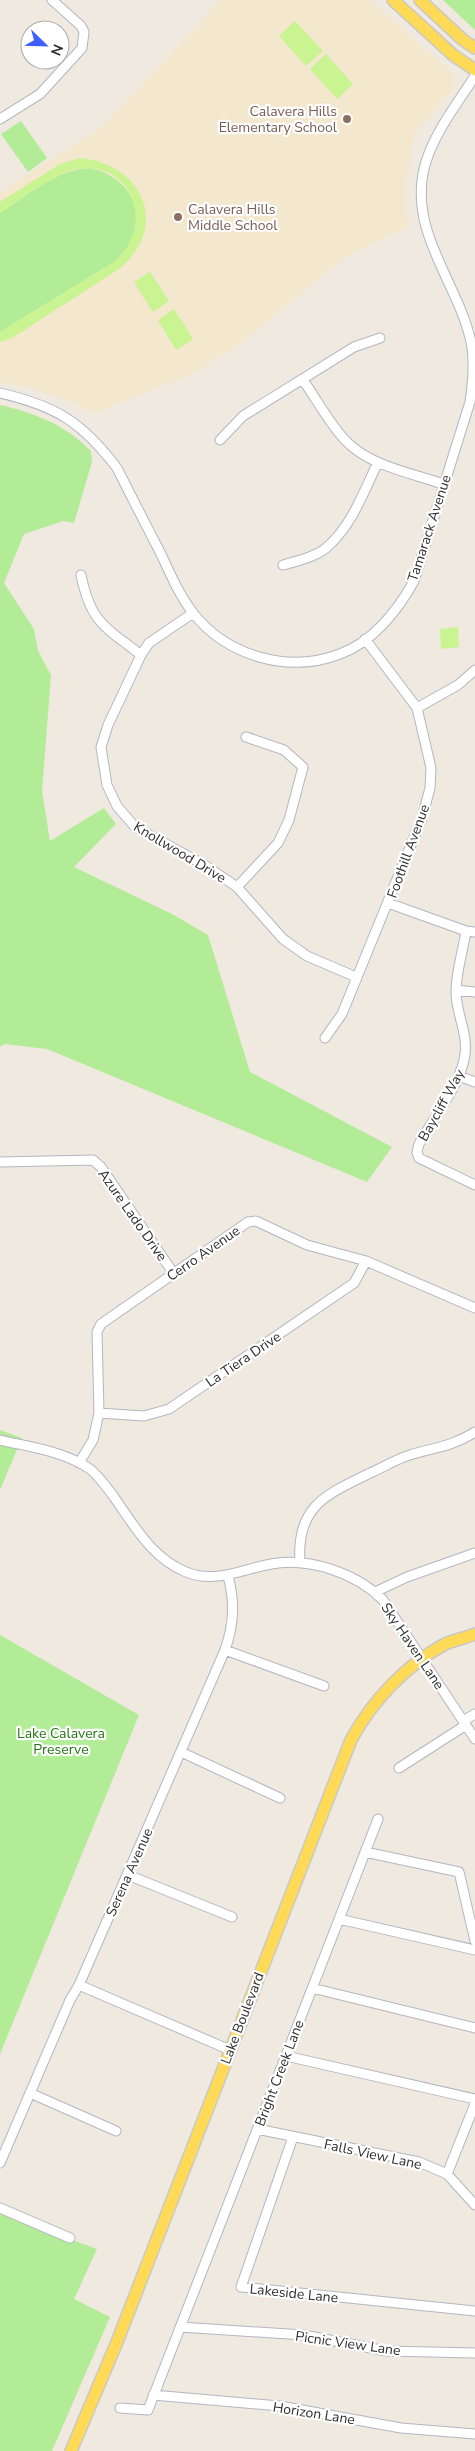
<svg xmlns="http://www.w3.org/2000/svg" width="475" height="2451" font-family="'Nunito Sans',sans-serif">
	<rect width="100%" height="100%" fill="#f0e9df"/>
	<path fill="#f3e7ce" d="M 221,0 L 370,0 L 455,75 L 453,90 L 415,132 L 406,183 L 406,214 L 410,226 L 346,257 L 236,347 L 190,375 L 93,414 L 72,402 L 30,388 L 0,382 L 0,192 L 101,128 Z"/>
	<path fill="#b2ec97" d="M 443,0 L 475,0 L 475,30 Z
		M 21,121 L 47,158 L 28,172 L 1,134 Z
		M 90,168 C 140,179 152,229 114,262 L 0,332 L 0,213 C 28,195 57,169 90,168 Z
		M 0,405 C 36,413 65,425 91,451 L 92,462 L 74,523 L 63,521 L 24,534 L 4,583 L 34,629 L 38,651 L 51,675 L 42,791 L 50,841 L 104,808 L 116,824 L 74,867 L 172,914 L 208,935 L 250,1072 L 392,1147 L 367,1182 L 47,1049 L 5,1044 L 0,1047 Z
		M 0,1430 L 22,1438 L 0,1490 Z
		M 0,1635 L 139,1715 L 0,2054 Z
		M 0,2214 L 97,2249 L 74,2299 L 110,2317 L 52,2451 L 0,2451 Z"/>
	<path fill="#c9f491" d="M 295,21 L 323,51 L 306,66 L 279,36 Z
		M 326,54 L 353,84 L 337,99 L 310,69 Z
		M 80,158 C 144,164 170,227 119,269 L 12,338 L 0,342 L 0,332 L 114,262 C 156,226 133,160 77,169 C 56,172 19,201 0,213 L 0,202 L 60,164 Z
		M 150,272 L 169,301 L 153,312 L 134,282 Z
		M 174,309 L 193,339 L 176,350 L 158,320 Z
		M 458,627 L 459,647 L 441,649 L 440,629 Z"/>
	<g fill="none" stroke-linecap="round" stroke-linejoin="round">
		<g stroke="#b3b6c2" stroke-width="11">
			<path id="minor" d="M 0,119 L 40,94 L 82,48 L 84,32 L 81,26 L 52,0
				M 303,380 C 317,400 329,423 345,440 C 369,466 412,473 443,484
				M 0,393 C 56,406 82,422 117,468 C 132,498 147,527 162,556 C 171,576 180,596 193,613 C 227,656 288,674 340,654 C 373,642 398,610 414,581 L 470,402 C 473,382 475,362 471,342 C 458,282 407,231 425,165 C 434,133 457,104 475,76
				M 220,440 L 243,416 L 354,347 L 380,338
				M 283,565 C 297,561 315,557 326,548 C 352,526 364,491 378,462
				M 81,575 C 91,623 104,626 141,655
				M 193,613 L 149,643 L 141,655 L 108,725 L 101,747 L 107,785 L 117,806 L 135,827 L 206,866 L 237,887 L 283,939 L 307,956 L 356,977
				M 417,708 L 458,685 L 475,670
				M 237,887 L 278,843 L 289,820 L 303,767 L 284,750 L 246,737
				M 388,903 L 466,931 L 475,932
				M 466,931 C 463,951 456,972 456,992 C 456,1015 470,1036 464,1060 C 458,1087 433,1119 419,1144 L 417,1152 L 419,1158 L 475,1185
				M 456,990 L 475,992
				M 325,1038 L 342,1014 L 422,818 L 430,788 L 431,768 L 417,708 L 365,639
				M 459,1076 L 475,1082
				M 0,1162 L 93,1160 L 101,1167 L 174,1274
				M 99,1413 L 144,1416 L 169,1409 L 354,1283 L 366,1261
				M 0,1440 C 29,1447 64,1451 90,1469 C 99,1476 107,1488 114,1497 C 135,1527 152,1558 186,1572 C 215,1584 243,1569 271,1564 C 309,1557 356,1573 383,1600 L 475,1739
				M 79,1463 L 93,1440 L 99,1413 L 97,1332 L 101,1324 L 248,1222 L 256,1221 L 307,1245 L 366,1261 L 475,1308
				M 300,1563 C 296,1507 325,1495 368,1474 C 382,1468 396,1459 410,1455 C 436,1447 451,1447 475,1432
				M 375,1592 L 407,1577 L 475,1553
				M 225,1650 L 324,1686
				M 463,1721 L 475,1714
				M 181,1752 L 280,1798
				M 399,1768 L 466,1725
				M 365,1852 L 459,1872 L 475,1941
				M 128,1875 L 232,1917
				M 339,1919 L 475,1950
				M 79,1985 L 230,2050
				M 312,1988 L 475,2028
				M 286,2056 L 475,2099
				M 30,2093 L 116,2131
				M 257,2129 L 419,2162 L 447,2174 L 475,2205
				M 293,2137 L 241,2287 L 475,2311
				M 0,2163 L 70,2000 L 79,1985 L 225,1650 C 234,1624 235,1602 228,1576
				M 447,2174 L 475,2104
				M 0,2208 L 70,2238
				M 180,2327 L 304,2335 L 386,2351 L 475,2353
				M 153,2395 L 280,2406 L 401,2428 L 475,2434
				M 120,2408 L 148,2410 L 378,1819"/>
		</g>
		<g stroke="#c9c9c9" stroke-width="14">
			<path id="major" d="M 393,0 L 453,55 L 475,70
				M 420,0 L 463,40 L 475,48
				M 71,2451 L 117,2342 L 351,1740 C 372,1701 406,1665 445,1644 C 454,1640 465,1638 475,1634"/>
		</g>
		<use href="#minor" stroke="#fff" stroke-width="9"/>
		<use href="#major" stroke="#ffda56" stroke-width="11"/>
	</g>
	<g fill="#8d6e63" stroke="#fff" stroke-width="2">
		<circle cx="347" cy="119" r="5"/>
		<circle cx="178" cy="217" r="5"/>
	</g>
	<g text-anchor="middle" stroke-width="4.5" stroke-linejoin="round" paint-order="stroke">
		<g font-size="14" fill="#785e54" stroke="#fff" text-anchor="end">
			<text x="337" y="116">Calavera Hills<tspan x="337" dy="16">Elementary School</tspan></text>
			<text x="188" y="214" text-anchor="start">Calavera Hills<tspan x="188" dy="16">Middle School</tspan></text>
		</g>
		<g font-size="14" fill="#2e2e2e" stroke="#fff">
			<text transform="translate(429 528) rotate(-72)" y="5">Tamarack Avenue</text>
			<text transform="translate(408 851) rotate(-70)" y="5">Foothill Avenue</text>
			<text transform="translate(180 852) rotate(31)" y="5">Knollwood Drive</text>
			<text transform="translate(441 1105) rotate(-61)" y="5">Baycliff Way</text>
			<text transform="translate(133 1215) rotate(55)" y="5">Azure Lado Drive</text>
			<text transform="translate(203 1253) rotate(-35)" y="5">Cerro Avenue</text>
			<text transform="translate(243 1359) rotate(-34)" y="5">La Tiera Drive</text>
			<text transform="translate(413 1646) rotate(56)" y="5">Sky Haven Lane</text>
			<text transform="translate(129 1872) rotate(-66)" y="5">Serena Avenue</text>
			<text transform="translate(242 2018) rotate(-69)" y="5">Lake Boulevard</text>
			<text transform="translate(279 2073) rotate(-69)" y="5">Bright Creek Lane</text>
			<text transform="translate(373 2154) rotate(12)" y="5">Falls View Lane</text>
			<text transform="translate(294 2293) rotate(6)" y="5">Lakeside Lane</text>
			<text transform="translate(348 2343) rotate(8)" y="5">Picnic View Lane</text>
			<text transform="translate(314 2413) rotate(9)" y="5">Horizon Lane</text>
		</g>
		<g font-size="14" fill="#267613" stroke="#fff">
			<text x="61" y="1738">Lake Calavera<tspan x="61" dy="16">Preserve</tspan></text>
		</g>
	</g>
	<g transform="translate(45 45) rotate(113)"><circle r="24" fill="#ffffff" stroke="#ababab"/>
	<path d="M0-4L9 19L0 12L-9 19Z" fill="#3e5fff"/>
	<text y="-8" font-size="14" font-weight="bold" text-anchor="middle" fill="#2e2e2e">N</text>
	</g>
</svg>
